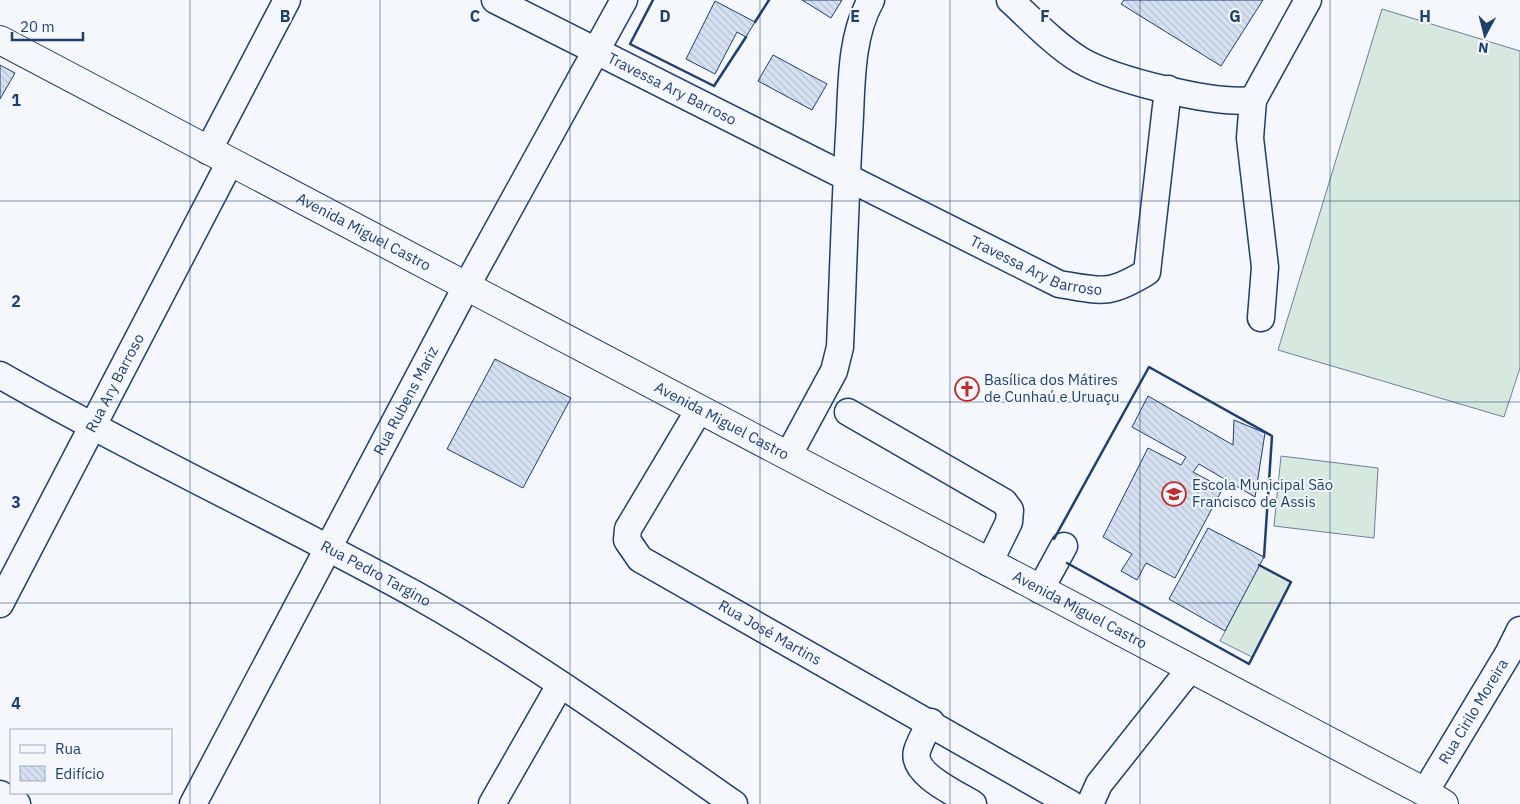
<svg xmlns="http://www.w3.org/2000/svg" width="1520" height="804" font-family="'IBM Plex Sans',sans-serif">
	<defs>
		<pattern id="building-back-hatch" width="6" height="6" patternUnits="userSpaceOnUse" patternTransform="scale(1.25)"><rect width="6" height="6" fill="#d5e0f0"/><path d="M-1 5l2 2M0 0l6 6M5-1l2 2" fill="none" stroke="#b6c1d1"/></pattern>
	</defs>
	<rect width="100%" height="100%" fill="#f4f7fb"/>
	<path fill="#d7e8df" stroke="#687fa3" d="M 1382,9 L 1520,51 L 1520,368 L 1504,417 L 1278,350 Z
		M 1281,456 L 1378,468 L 1374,538 L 1274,526 Z
		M 1259,565 L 1291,582 L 1252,657 L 1220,641 Z"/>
	<path fill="url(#building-back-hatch)" stroke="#1d3f73" d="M 802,0 L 842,0 L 831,18 Z
		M 1124,0 L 1263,0 L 1221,66 L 1121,4 Z
		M 715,1 L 755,22 L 746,37 L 737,32 L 715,74 L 686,59 Z
		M 773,55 L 827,84 L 812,110 L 758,81 Z
		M 0,65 L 15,73 L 0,99 Z
		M 495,359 L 571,398 L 523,488 L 447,449 Z
		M 1148,396 L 1233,445 L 1234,420 L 1265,433 L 1255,497 L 1199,464 L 1193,472 L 1223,488 L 1175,578 L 1146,563 L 1137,580 L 1121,571 L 1132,554 L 1103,537 L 1148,448 L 1181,465 L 1186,457 L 1132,427 Z
		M 1208,528 L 1264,557 L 1225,631 L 1169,599 Z"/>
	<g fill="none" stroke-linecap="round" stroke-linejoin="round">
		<g stroke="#1d3f73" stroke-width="29">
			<g id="minor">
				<path id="s1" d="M 495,0 L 1059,284 C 1102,291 1108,296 1147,272 L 1168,89"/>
				<path d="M 1010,0 C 1032,20 1054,44 1080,60 C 1114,80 1214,105 1253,100"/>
				<path d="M 1253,100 L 1250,138 L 1265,267 L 1261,318"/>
				<path d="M 1253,100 L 1308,0"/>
				<path d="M 208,151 L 287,0"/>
				<path id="s2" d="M 0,375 C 136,453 278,519 416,595 C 525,656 631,732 734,804"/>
				<path id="s3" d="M 699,410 L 628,529 L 627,540 L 640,559 L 1071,804"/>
				<path d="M 848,412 L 1004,502 L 1010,510 L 1009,522 L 989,563"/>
				<path d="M 788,456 L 834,371 L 840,347 C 843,276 845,205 849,134 C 852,91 849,39 871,0"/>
				<path d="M 1040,590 L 1064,546"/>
				<path id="s4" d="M 0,604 L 230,162"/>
				<path d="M 931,722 C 926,731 920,741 917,751 C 911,774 957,794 973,804"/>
				<path id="s5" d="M 1425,792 L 1508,654 L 1520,630"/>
				<path d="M 0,794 L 17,804"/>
				<path id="s6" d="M 193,804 L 466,287 L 624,0"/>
				<path d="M 492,804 L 560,685"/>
				<path d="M 1090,804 L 1099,784 L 1190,669"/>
			</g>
		</g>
		<g stroke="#1d3f73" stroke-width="30">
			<g id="major">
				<path id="s7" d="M 0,40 L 1425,792 L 1444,804"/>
			</g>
		</g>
		<use href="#minor" stroke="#f4f7fb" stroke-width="26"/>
		<use href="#major" stroke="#f4f7fb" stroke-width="28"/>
		<path stroke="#1d3f73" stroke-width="2.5" d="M 653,0 L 630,44 L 714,86 L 746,37
			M 755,22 L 769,0
			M 1054,539 L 1149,367 L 1272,436 L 1264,557
			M 1067,563 L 1249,664 L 1291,582 L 1259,565"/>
	</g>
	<path fill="none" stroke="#1d3f73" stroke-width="1" stroke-opacity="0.55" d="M 190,0 L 190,804M 380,0 L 380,804M 570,0 L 570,804M 760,0 L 760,804M 950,0 L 950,804M 1140,0 L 1140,804M 1330,0 L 1330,804M 0,201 L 1520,201M 0,402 L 1520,402M 0,603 L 1520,603"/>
	<defs>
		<g id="church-ring" transform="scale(1.25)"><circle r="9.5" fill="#f4f7fb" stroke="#c62828" stroke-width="1.5"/><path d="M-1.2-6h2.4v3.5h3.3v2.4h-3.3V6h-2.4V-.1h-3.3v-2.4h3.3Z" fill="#c62828"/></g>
		<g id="school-ring" transform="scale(1.25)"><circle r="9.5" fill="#f4f7fb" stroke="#c62828" stroke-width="1.5"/><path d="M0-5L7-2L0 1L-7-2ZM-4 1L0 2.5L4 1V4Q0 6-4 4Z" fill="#c62828"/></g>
	</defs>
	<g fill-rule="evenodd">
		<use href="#church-ring" x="967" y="389"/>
		<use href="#school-ring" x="1174" y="494"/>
	</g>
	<g text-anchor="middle" stroke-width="4" stroke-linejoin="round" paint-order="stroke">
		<g font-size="15" fill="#1d3f73" stroke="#f4f7fb">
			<text dy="5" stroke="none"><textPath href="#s1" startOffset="198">Travessa Ary Barroso</textPath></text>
			<text dy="5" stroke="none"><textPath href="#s7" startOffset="411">Avenida Miguel Castro</textPath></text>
			<text dy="5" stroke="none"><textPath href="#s1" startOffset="604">Travessa Ary Barroso</textPath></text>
			<text dy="5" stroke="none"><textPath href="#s4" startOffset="249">Rua Ary Barroso</textPath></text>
			<text dy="5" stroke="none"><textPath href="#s6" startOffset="456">Rua Rubens Mariz</textPath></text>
			<text dy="5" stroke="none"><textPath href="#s7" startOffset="816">Avenida Miguel Castro</textPath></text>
			<text dy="5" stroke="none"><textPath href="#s2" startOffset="425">Rua Pedro Targino</textPath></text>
			<text dy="5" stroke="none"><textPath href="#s7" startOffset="1221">Avenida Miguel Castro</textPath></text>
			<text dy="5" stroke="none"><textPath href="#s3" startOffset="322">Rua José Martins</textPath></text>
			<text dy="5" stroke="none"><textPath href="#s5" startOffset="94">Rua Cirilo Moreira</textPath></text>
		</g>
		<g font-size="15" fill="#1d3f73" stroke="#f4f7fb" text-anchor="start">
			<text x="984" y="385">Basílica dos Mátires<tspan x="984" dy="17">de Cunhaú e Uruaçu</tspan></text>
			<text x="1192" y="490">Escola Municipal São<tspan x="1192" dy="17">Francisco de Assis</tspan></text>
		</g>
	</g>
	<g font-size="16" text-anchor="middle" font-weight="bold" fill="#1d3f73" stroke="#f4f7fb" stroke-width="4" stroke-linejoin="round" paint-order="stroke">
		<text x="285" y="22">B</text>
		<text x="475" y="22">C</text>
		<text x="665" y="22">D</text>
		<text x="855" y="22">E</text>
		<text x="1045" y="22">F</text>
		<text x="1235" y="22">G</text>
		<text x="1425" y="22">H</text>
		<text x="16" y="106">1</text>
		<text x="16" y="307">2</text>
		<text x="16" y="508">3</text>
		<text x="16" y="709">4</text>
	</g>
	<rect x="10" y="729" width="162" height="65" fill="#f4f7fb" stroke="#9eadc5"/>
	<rect x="20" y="745" width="25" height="8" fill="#f4f7fb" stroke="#9eadc5"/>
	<text x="55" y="754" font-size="15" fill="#1d3f73">Rua</text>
	<rect x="20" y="766" width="25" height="15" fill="url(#building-back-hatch)" stroke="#9eadc5"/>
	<text x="55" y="779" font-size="15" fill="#1d3f73">Edifício</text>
	<g transform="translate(1485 35) rotate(187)" stroke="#f4f7fb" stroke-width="4" paint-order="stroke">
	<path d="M0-4L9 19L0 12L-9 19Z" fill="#1d3f73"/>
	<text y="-8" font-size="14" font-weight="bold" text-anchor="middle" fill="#1d3f73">N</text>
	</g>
	<path d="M12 32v8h71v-8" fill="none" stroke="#1d3f73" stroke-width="2.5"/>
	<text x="20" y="32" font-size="15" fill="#1d3f73" stroke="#f4f7fb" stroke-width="4" paint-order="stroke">20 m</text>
</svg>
